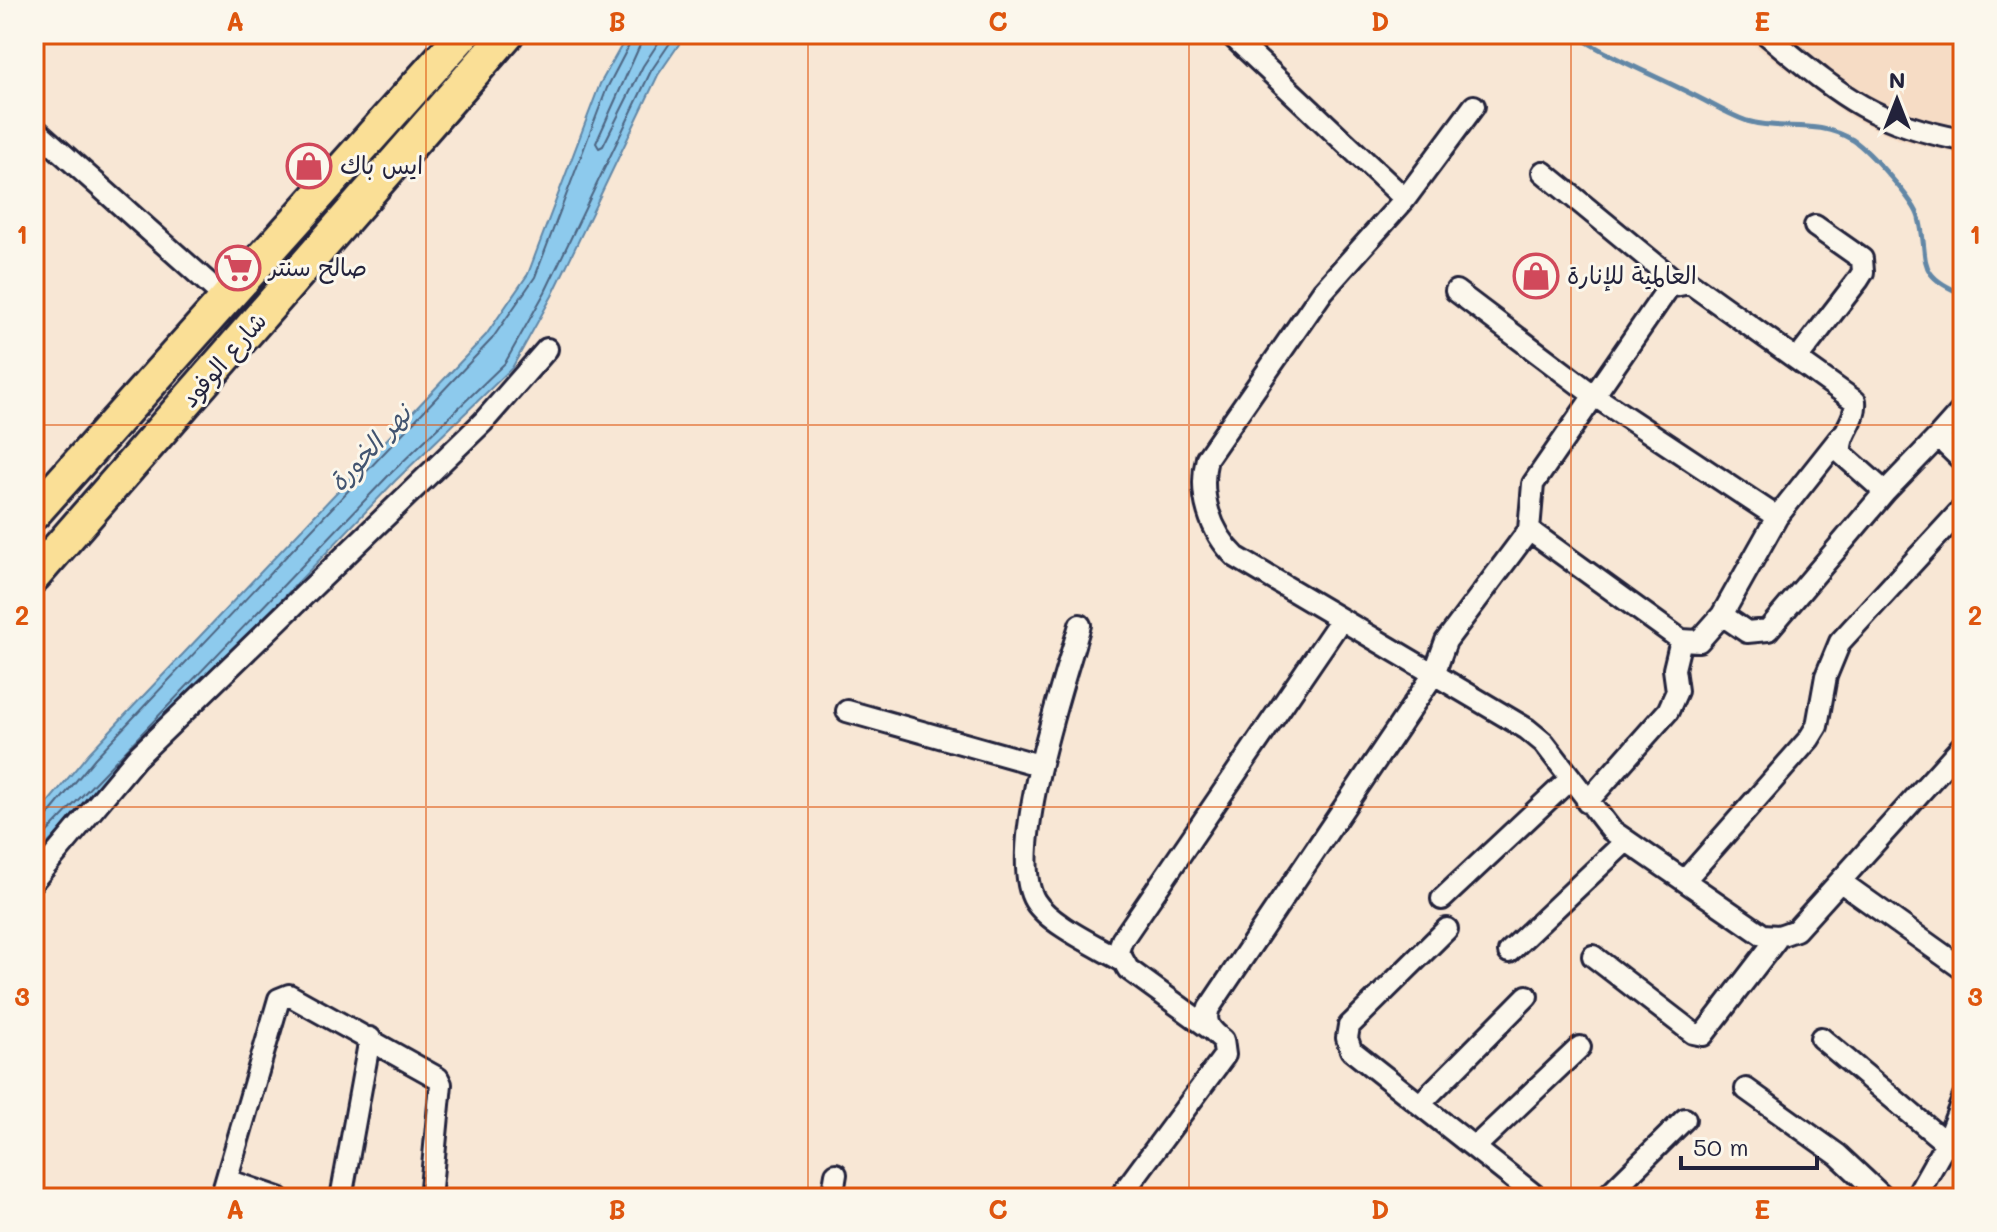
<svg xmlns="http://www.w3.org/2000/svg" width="1997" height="1232" font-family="Mali,'Playpen Sans Arabic',sans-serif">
	<rect width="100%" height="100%" fill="#f8e7d5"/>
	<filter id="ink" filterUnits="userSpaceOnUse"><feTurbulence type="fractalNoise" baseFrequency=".0125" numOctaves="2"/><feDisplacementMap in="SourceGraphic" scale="16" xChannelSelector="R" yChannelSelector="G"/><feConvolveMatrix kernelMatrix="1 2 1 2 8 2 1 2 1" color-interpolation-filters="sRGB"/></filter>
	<g filter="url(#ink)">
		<path fill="#f6dcc5" d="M 1739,34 L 1963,34 L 1963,155 L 1897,139 L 1852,118 Z"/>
		<path fill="#8dcaed" stroke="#6287a6" stroke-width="2" d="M 628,34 L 686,34 L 658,75 L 552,296 L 512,368 L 395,481 L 34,858 L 34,819 L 89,753 L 486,335 L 528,274 L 600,84 Z"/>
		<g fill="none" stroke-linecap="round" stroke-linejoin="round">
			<path stroke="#4d6582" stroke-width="2" d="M 645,34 L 596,143 L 599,148 L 603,146 L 643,66 L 664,34
				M 34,824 L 43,821 L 95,758 L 492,339 L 535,277 L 607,88 L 635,34
				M 34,846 L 389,475 L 505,363 L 545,292 L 651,71 L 676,34"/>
			<path stroke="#6287a6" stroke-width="5" d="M 1574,34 C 1619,63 1663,78 1709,103 C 1722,110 1733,116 1747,121 C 1784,132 1815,118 1853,140 C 1868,150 1915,201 1919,218 C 1930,260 1913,274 1963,294"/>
			<g stroke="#22223b" stroke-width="26">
				<path id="street" d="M 1230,34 L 1405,199
					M 1766,34 C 1837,92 1869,123 1963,140
					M 1474,106 L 1405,199 L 1323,291 L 1207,458 C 1198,494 1210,532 1236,557 L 1527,729 L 1544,743 L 1611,830 L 1763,935 L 1779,936 L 1796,930 L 1963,745
					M 34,128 L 224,297
					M 1543,172 L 1678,283
					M 1456,291 L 1596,397 L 1777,517 L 1842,435
					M 1797,359 L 1858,280 L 1863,272 L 1862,259 L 1815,226
					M 1938,437 L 1963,409
					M 1529,530 L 1681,640 L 1699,641 L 1722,615 L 1777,517
					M 1722,615 L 1747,632 L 1768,630 L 1885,492
					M 1080,625 C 1064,681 1005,853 1035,901 C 1049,924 1097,946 1121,960
					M 847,711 L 1039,765
					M 1587,802 L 1668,711 L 1677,691 L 1674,669 L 1681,640
					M 34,880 L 136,758 L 483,422 L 547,349
					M 1685,880 L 1809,739 L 1817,726 L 1826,676 L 1840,642 L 1963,508
					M 1841,882 L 1963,969
					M 1442,899 L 1570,779
					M 1447,929 L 1349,1026 L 1347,1038 L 1351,1050 L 1538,1198
					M 1509,952 L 1626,841
					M 1593,956 L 1693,1033 L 1703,1035 L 1779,936
					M 1209,1028 L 1128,969 L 1118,951 L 1122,940 L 1340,621
					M 1821,1038 L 1946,1143 L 1963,1152
					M 1746,1089 L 1838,1155 L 1884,1198
					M 1420,1104 L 1527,996
					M 1475,1147 L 1580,1047
					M 227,1180 L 279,1198
					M 221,1198 L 279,999 L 289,995 L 438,1078 L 441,1084 L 430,1198
					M 341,1198 L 370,1038
					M 832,1198 L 836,1174
					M 1119,1198 L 1225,1055 L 1223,1040 C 1212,1031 1203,1024 1209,1008 L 1434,674 L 1446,641 L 1529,530 L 1533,484 L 1669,287 L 1690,283 L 1855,401 C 1857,422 1839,432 1841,453 L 1885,492 L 1938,437 L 1963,461
					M 1605,1198 L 1685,1119
					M 1915,1198 L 1946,1143 L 1963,1099"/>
			</g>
			<g stroke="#22223b" stroke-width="38">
				<path id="primary" d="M 34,513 L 463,34
					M 34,576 L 507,34"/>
			</g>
			<use href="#street" stroke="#fbf7ec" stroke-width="20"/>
			<use href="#primary" stroke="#fadf96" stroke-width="32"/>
		</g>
	</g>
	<path fill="none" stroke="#de560e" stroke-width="2" stroke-opacity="0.55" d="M 426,34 L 426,1198M 808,34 L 808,1198M 1189,34 L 1189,1198M 1571,34 L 1571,1198M 34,425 L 1963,425M 34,807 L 1963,807"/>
	<defs>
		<g id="shop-ring" transform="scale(2.3)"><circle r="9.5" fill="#fbf7ec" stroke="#d1495b" stroke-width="1.5"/><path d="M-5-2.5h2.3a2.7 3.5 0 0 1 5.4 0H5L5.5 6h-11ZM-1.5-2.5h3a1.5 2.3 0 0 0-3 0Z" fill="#d1495b"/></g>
		<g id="supermarket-ring" transform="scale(2.3)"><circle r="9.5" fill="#fbf7ec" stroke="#d1495b" stroke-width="1.5"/><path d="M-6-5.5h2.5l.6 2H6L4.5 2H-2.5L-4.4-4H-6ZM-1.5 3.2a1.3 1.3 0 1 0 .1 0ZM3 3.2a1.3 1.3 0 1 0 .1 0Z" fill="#d1495b"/></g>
	</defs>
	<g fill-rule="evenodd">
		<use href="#shop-ring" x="309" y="166"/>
		<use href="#supermarket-ring" x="238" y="268"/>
		<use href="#shop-ring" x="1536" y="276"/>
	</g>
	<g text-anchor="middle" stroke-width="6" stroke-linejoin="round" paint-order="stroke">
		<g font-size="24" fill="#22223b" stroke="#fbf7ec" text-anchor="start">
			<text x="340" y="174">ايس باك</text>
			<text x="269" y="276">صالح سنتر</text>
			<text x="1567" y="284">العالمية للإنارة</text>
		</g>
		<g font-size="24" fill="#22223b" stroke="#fbf7ec">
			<text transform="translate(224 360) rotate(-49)" y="8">شارع الوفود</text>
		</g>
		<g font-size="26" font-style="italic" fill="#425470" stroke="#fbf7ec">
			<text transform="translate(370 448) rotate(-47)" y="9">نهر الخورة</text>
		</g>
	</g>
	<rect width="1997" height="1232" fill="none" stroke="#fbf7ec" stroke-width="88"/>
	<g transform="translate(1897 100)" stroke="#fbf7ec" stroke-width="6" paint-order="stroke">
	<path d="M0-6L14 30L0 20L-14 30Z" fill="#22223b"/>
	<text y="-12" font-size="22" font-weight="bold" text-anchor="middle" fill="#22223b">N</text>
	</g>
	<path d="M1681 1156v12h136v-12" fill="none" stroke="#22223b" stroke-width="4"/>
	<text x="1693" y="1156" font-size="24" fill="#22223b" stroke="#fbf7ec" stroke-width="6" paint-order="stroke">50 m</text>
	<rect x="44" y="44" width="1909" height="1144" fill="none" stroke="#de560e" stroke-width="3"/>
	<g font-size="26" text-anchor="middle" font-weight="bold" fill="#de560e">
		<text x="235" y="31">A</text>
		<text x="617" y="31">B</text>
		<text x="998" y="31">C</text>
		<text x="1380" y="31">D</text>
		<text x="1762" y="31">E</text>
		<text x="22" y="244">1</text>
		<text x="1975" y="244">1</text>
		<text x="22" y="625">2</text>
		<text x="1975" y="625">2</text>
		<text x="22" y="1006">3</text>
		<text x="1975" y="1006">3</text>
		<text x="235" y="1219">A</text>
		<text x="617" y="1219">B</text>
		<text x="998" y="1219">C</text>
		<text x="1380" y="1219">D</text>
		<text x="1762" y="1219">E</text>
	</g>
</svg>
